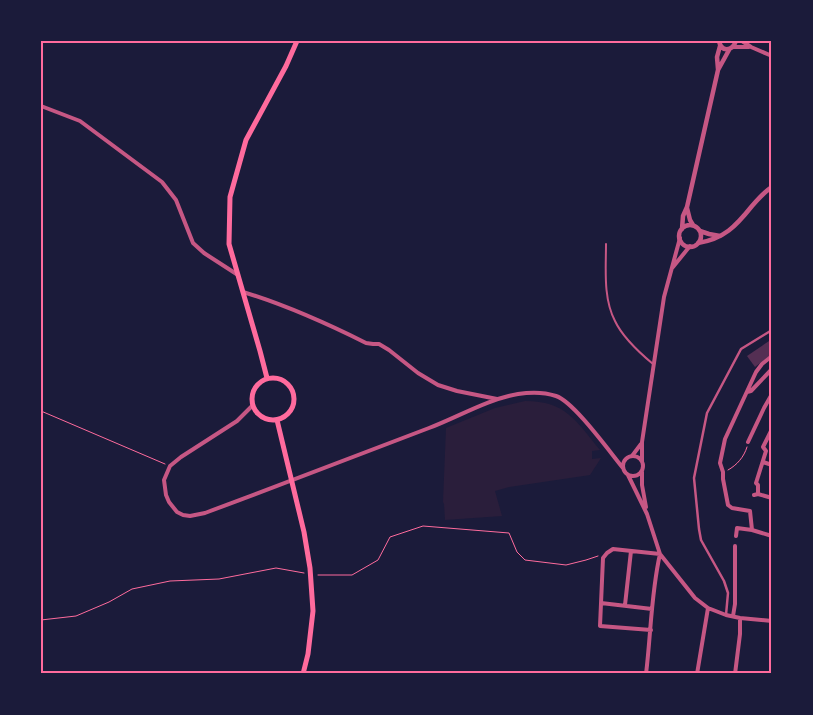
<svg xmlns="http://www.w3.org/2000/svg" width="813" height="715" font-family="Roboto,sans-serif">
	<rect width="100%" height="100%" fill="#1b1b3a"/>
	<path fill="#2a1e3b" d="M 525,401 C 566,401 576,421 600,450 L 592,451 L 592,459 L 601,458 L 590,475 L 509,487 L 495,491 L 502,516 L 445,520 L 444,504 L 443,502 L 446,428 L 495,408 Z"/>
	<path fill="#542f53" d="M 772,339 L 772,354 L 755,367 L 747,356 Z"/>
	<g fill="none" stroke-linecap="round" stroke-linejoin="round">
		<path stroke="#ff6b9d" stroke-width="1" d="M 41,411 L 165,464
			M 728,470 C 737,465 744,457 747,447
			M 318,575 L 352,575 L 378,560 L 390,537 L 423,526 L 509,533 L 517,552 L 525,560 L 566,565 L 586,560 L 598,556
			M 41,620 L 76,616 L 109,602 L 132,589 L 170,581 L 219,579 L 276,568 L 304,573"/>
		<path stroke="#c65784" stroke-width="2" d="M 606,244 C 606,269 603,298 615,321 C 622,336 641,354 653,364"/>
		<path stroke="#c65784" stroke-width="2.5" d="M 726,615 L 728,593 L 724,581 L 701,540 L 699,529 L 694,478 L 707,413 L 741,349 L 772,330"/>
		<path stroke="#c65784" stroke-width="4" d="M 742,41 L 751,47 L 772,56
			M 733,47 L 749,47
			M 41,106 L 80,121 L 162,182 L 176,200 L 193,243 L 204,253 L 238,275
			M 673,267 L 690,246
			M 243,292 C 286,305 326,323 366,343 L 373,344 L 379,344 L 389,350 L 418,373 L 438,385 L 457,391 L 497,399
			M 747,392 L 751,391 L 772,369
			M 253,405 L 237,421 L 181,457 L 170,466 L 164,480 L 166,495 L 169,502 L 177,512 L 183,515 L 190,516 L 205,513 C 280,485 355,456 429,428 C 458,417 488,399 518,394 C 531,392 544,392 556,396 C 574,402 609,451 623,468
			M 748,442 L 764,408 L 772,394
			M623 466a10 10 0 1 1 20 0a10 10 0 1 1-20 0Z
			M 632,456 L 641,444
			M 642,462 L 642,442 L 664,297 L 680,238
			M 763,462 L 772,465
			M 642,472 L 642,485 L 646,507
			M 628,475 L 647,514 L 660,554 L 695,598 L 708,608 L 726,615 L 740,618 L 772,621
			M 758,494 L 772,498
			M 754,495 L 758,494 L 758,485 L 756,483 L 766,451 L 763,447 L 772,429
			M 752,530 L 750,511 L 732,508 L 728,505 L 723,479 L 723,472 L 720,463 L 725,439 L 756,372 L 762,364 L 772,356
			M 736,536 L 737,528 L 752,530 L 772,536
			M 601,603 L 652,609
			M 625,605 L 631,551
			M 733,616 L 735,604 L 735,546
			M 646,674 C 651,634 651,593 660,554 L 613,549 L 607,553 L 603,558 C 602,581 601,603 600,626 L 651,630
			M 697,674 L 708,608
			M 735,674 L 740,634 L 740,618"/>
		<path stroke="#c65784" stroke-width="4.5" d="M 719,41 C 721,52 732,52 736,41
			M 718,69 L 717,57 L 720,46
			M 687,208 L 690,220 L 693,225
			M679 236a11 11 0 1 1 22 0a11 11 0 1 1-22 0Z
			M 682,229 L 683,216 L 687,207 L 718,70 L 729,50
			M 700,231 L 709,234 L 720,236
			M 698,243 C 724,239 736,226 752,206 C 758,199 764,192 772,187"/>
		<path stroke="#ff6b9d" stroke-width="5" d="M252 399a21 21 0 1 1 42 0a21 21 0 1 1-42 0Z
			M 267,378 L 260,351 L 229,244 L 230,197 L 246,140 L 286,66 L 297,41
			M 277,420 L 304,532 L 310,568 L 313,611 L 308,654 L 303,674"/>
	</g>
	<rect width="813" height="715" fill="none" stroke="#1b1b3a" stroke-width="85"/>
	<rect x="42" y="42" width="728" height="630" fill="none" stroke="#ff6b9d" stroke-width="2"/>
</svg>
